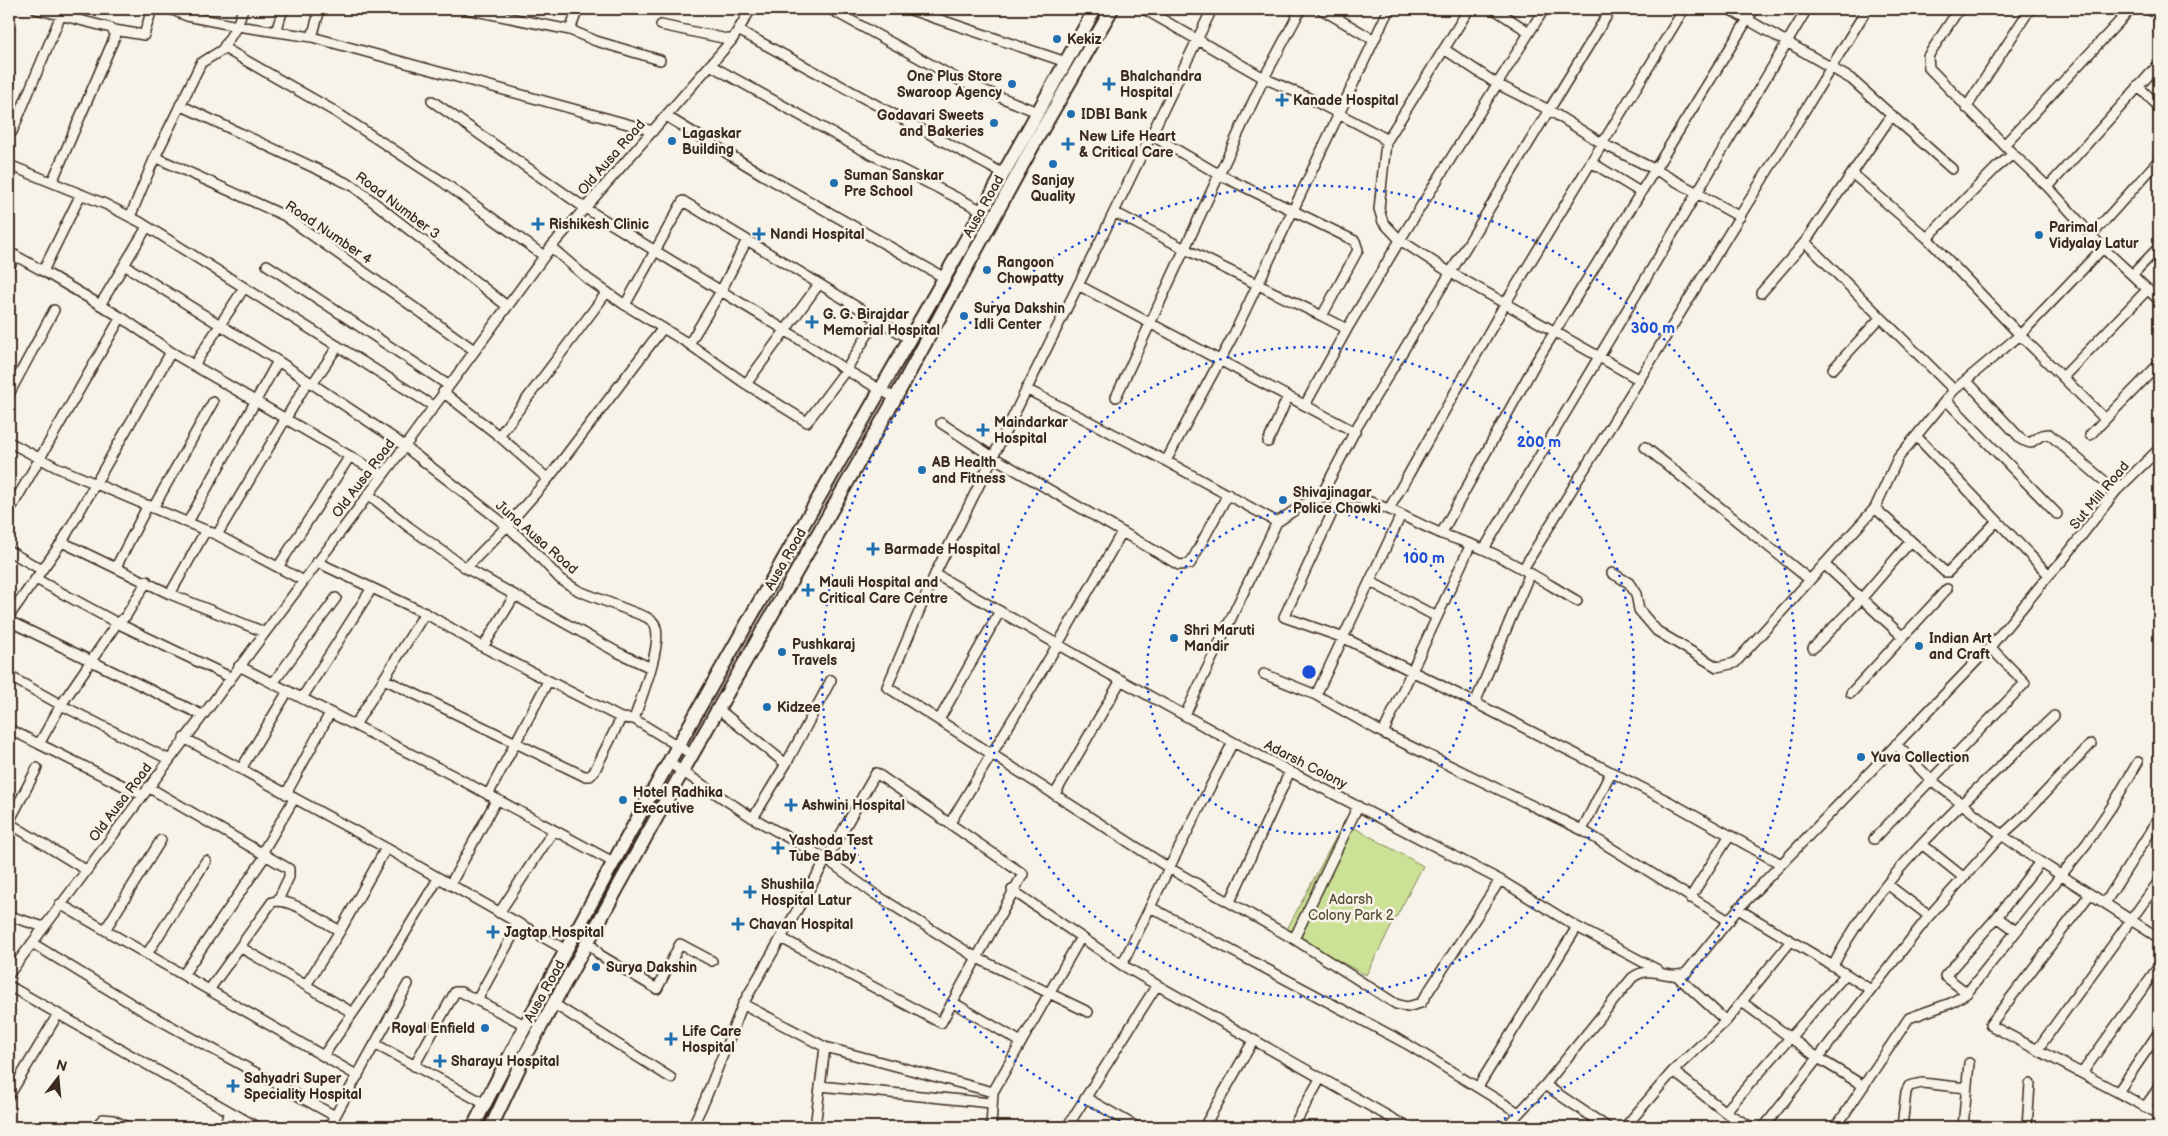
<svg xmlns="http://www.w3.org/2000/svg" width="2168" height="1136" font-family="'Balsamiq Sans',sans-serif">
	<rect width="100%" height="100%" fill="#f7f3e8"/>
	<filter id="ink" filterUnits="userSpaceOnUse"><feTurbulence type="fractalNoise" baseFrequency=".02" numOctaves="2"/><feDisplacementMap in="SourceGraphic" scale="10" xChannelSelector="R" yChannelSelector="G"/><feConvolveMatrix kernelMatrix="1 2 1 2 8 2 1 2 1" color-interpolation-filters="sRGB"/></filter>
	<g filter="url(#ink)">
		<path fill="#cbe196" stroke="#83865a" d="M 1344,822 L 1423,866 L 1366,975 L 1285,933 Z"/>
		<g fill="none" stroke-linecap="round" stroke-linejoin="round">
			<g stroke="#3b2a1e" stroke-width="12">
				<path id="street" d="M 36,9 L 111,28 L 116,34 L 52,182
					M 170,9 L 187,16 L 237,26 L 243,9
					M 320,9 L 312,37 L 653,131
					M 466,9 L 570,30 L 596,41 L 660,60
					M 830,9 L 961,81 L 1037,112
					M 908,9 L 1066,62
					M 1144,9 L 1264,78 L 1307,97 L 1381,136 L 1386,142 L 1379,209 L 1383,222 L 1400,240 L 1446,270 L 1640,380
					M 1212,9 L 1101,239 L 935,574 L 887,687 L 1169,868 L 1294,939 L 1396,1004 L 1407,1007 L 1421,1003 L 1500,880
					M 1321,9 L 1374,40
					M 1494,9 L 1529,32
					M 1729,9 L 1851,79 L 1952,169
					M 2146,9 L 2159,14
					M 661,25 L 732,40
					M 114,30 L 144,35 L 152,9
					M 570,30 L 578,9
					M 738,30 L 1002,173
					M 276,32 L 283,9
					M 224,48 L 334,111 L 443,182 L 544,256
					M 1444,49 L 1497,84 L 1549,110 L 1611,9
					M 710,65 L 859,148 L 981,210
					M 2138,86 L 2159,107
					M 432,101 L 585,208 L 785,330 L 846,370 L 895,398
					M 180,105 L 353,186 L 507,306
					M 1966,108 L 2030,9
					M 666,116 L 763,175 L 943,277
					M 12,132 L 61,15
					M 1386,142 L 1469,9
					M 2004,145 L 2131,9
					M 2013,154 L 2048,187 L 2103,248 L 2159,300
					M 155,157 L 285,216 L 474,350
					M 1591,162 L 1640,192
					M 9,165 L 105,204 L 140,222 L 433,406
					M 1853,174 L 1927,238 L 2020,335 L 2103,248
					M 2048,187 L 2159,64
					M 1114,212 L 1185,249 L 1322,316 L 1358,250 L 1355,241 L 1220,175 L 1151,135
					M 130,217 L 155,157 L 201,63 L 222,50 L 237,26 L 312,37
					M 2091,236 L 2159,160
					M 1927,238 L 1996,168 L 2013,154 L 1929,68 L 1928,56 L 1959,9
					M 1805,242 L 1954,390
					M 551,247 L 588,279 L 625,305 L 689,344 L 746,384 L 807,422 L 846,370 L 877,319
					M 9,252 L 43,271
					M 124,265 L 278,361 L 395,439 L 507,526 L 530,547 L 560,579 L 579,591 L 646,617 C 651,620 655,622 656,628 C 661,649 641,698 634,719
					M 267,265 L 448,385
					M 9,268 L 15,255
					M 2132,275 L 2159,247
					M 1078,285 L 1355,432
					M 607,292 L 499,436 L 548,479 L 663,328
					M 1761,293 L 1805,242 L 1892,115
					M 100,305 L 147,227
					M 625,305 L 683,201 L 908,338
					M 1347,329 L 1400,240 L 1544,9
					M 689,344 L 721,291 L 747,240
					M 171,352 L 382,475
					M 194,365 L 244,288
					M 1833,369 L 1880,318
					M 2063,377 L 2148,289
					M 1966,380 L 2022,440 L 2030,443 L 2042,435 L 2049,434 L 2116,491
					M 313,383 L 338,346
					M 746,384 L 819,284
					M 1026,389 L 1166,461 L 1277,522
					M 443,392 L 499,436
					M 9,394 L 54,310
					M 1116,397 L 1264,78 L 1301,9
					M 1946,400 L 2057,514
					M 1305,405 L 1347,329 L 1322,316
					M 941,423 L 993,457 L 1179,565 L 1190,564 L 1228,494
					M 2090,435 L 2159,364
					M 1917,437 L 2049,575
					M 9,442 L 56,467 L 217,535 L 304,581
					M 1268,442 L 1288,396
					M 1645,447 L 1810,580
					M 1166,461 L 1234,334 L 1389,9
					M 368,494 L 409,527 L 466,568 L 617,652 L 651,668
					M 1340,496 L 1284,617 L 1344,638 L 1438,684 L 1668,801 L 1781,864
					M 1320,498 L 1357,427 L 1549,110 L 1603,144 L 1654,169 L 1740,217
					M 13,505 L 121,317
					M 153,508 L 213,402
					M 1389,509 L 1505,304 L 1684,9
					M 1997,521 L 1948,572 L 1945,572 L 1875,508 L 1898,458 L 1954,390 L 2020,335 L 2105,419
					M 188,522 L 278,361
					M 1441,534 L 1536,362 L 1754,9
					M 217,535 L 308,381
					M 62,542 L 171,352 L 124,319 L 43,271 L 81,194
					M 1484,549 L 1807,9
					M 9,551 L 42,570
					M 317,562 L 425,613 L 483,647 L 621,718 L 634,719 L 691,754
					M 1824,564 L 1903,637
					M 116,567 L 148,505
					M 278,567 L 350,456
					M 466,568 L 507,526 L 548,479
					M 1523,569 L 1867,9
					M 1612,573 L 1629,583 L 1636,594 L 1639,610 L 1657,631 L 1717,667 L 1735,663 L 1875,508
					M 935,574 L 1104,671 L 1233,742 L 1500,880 L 1577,927 L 1658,970
					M 36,579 L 119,624 L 230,677
					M 1371,582 L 1437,617
					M 170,594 L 206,530
					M 9,616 L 62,542 L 170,594 L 264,632
					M 9,621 L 202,715
					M 483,647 L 515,595
					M 1813,648 L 1861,599 L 1910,542
					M 239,666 L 452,775 L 613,862
					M 1264,674 L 1316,695 L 1383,733 L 1582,830 L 1611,772
					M 9,676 L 61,705 L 168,759
					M 384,679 L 584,776 L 590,776 L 594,772 L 621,718
					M 273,683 L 336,598
					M 1851,693 L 1947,589
					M 1316,695 L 1401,515
					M 302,698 L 372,588
					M 1475,703 L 1530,573
					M 717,708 L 786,764 L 753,818
					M 1185,715 L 1277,522 C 1290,514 1305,501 1321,498 C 1363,489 1403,518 1440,533 C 1454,539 1469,543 1483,549 C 1516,563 1546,583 1577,601
					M 939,720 L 1000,611
					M 355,725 L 425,613
					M 9,729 L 39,744 L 61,705 L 115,626 L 126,616 L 147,581
					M 1383,733 L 1471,544
					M 184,738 L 386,848 L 564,949
					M 39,744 L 142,795
					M 1896,744 L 1931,780 L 2002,835 L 2034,858 L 2159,938
					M 668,762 L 753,818 L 826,859 L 873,893 L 977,958 L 1088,1012
					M 786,764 L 831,680
					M 241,769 L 288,691
					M 148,787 L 289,869 L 289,877 L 278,900
					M 286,794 L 330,713
					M 1055,794 L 1121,680
					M 488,795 L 548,681
					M 9,822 L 37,768
					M 9,823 L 86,870
					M 950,823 L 1058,644 L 1122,532
					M 1582,830 L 1729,921
					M 1874,839 L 2025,683 L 1990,647
					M 1923,845 L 1963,877
					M 262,853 L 294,799
					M 450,885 L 497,799
					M 1012,890 L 1122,965 L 1157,985 L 1067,1127
					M 2090,894 L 1990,1025 L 2159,1114
					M 1690,898 L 1730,835
					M 1230,902 L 1290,771
					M 2105,903 L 2159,818
					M 60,904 L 358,1076
					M 1150,907 L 1407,1044 L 1519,1113
					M 1738,909 L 1833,966
					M 499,913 L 554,830
					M 9,916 L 44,927
					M 1929,916 L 2002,835 L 2023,816 L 2091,744
					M 1997,917 L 2016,931
					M 105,930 L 161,840
					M 1294,939 L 1358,806
					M 588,941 L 600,955 L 657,989 L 680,944 L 712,961
					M 32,943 L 145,1012 L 335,1116
					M 240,947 L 353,1013
					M 147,954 L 206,861
					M 1122,965 L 1169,868 L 1233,742
					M 9,974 L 405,446 L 551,247 L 732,40 L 751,9
					M 1846,974 L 1871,990
					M 183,975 L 266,855
					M 306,985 L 340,931 L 386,848
					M 1157,985 L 1407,1127
					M 9,986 L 257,1127
					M 209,990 L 272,902 C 291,897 323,922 340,931
					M 1967,993 L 2087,843 L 2112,806 L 2138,762
					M 477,1000 L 519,924
					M 952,1002 L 1021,1042
					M 1742,1002 L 1818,1058 L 1864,1086
					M 554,1004 L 671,1078
					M 743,1004 L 825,1047 L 993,1092
					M 1726,1021 L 1791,941
					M 375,1044 L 485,1104
					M 2037,1050 L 2159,881
					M 323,1056 L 380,974 L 438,879
					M 414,1066 L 455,992 L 461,992 L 525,1025
					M 1673,1071 L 1725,1112 L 1751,1127
					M 2082,1073 L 2159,966
					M 1545,1085 L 1607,1127
					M 820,1086 L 991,1103
					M 1478,1087 L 1577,927
					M 2118,1092 L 2159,1032
					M 9,1096 L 58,1014
					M 1086,1098 L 1137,1127
					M 2145,1107 L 2159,1087
					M 1725,1112 L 1846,974 L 1833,966 C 1881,870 1977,790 2054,716
					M 95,1127 L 103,1119 L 113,1120 L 128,1127
					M 222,1127 L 231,1112
					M 329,1127 L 408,984
					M 692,1127 L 705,1100 L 743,1004 L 781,938 L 941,1023 L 1023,874 L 876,773 L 781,938
					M 815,1127 L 825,1047
					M 991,1127 L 993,1092 L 1081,937
					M 1204,1127 L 1253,1041
					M 1293,1127 L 1320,1079
					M 1506,1127 L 1545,1085 L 1632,978 C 1651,963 1666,981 1686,973 L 1738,909 L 1990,647 L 2049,575 L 2062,561 L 2116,491 L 2159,449
					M 1625,1127 L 1673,1071 L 1726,1021 L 1677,976
					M 1764,1127 L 1929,916 L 1887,884
					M 1836,1127 L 1909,1018 L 1951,1003 L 1967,993 L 1945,976 L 1997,917 L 2040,862
					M 1902,1127 L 1906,1092 L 1909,1086 L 1922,1083 L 1966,1088
					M 1963,1127 L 1969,1063
					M 2027,1127 L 2030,1084"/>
			</g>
			<g stroke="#3b2a1e" stroke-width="16">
				<path id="secondary" d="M 473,1127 C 667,747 890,383 1095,9
					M 491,1127 L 524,1057 L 664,804 L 897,395 L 1035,142 L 1112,9"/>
			</g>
			<use href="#street" stroke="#f7f3e8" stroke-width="9"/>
			<use href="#secondary" stroke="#f7f3e8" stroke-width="12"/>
		</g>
	</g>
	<g fill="none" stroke="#1d4ed8" stroke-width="2.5" stroke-dasharray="2.5 5">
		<circle cx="1309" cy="672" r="162"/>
		<circle cx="1309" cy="672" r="325"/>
		<path d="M1134 1127A487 487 0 1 1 1484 1127"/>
	</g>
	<g fill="#1f6fb2" stroke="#f7f3e8" stroke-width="2">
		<circle cx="1057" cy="39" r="5"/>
		<circle cx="1012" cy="84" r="5"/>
		<path d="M1106.5 76.5h5v5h5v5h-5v5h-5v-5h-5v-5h5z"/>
		<path d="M1279.5 92.5h5v5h5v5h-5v5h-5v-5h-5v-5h5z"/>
		<circle cx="1071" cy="114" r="5"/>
		<circle cx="994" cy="123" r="5"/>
		<circle cx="672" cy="141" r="5"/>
		<path d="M1065.5 136.5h5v5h5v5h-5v5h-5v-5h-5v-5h5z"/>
		<circle cx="1053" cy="164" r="5"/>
		<circle cx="834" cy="183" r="5"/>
		<path d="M535.5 216.5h5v5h5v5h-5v5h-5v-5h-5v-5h5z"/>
		<path d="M756.5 226.5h5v5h5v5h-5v5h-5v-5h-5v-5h5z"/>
		<circle cx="2039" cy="235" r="5"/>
		<circle cx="987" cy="270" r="5"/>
		<circle cx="964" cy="316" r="5"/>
		<path d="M809.5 314.5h5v5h5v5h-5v5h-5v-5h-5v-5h5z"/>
		<path d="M980.5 422.5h5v5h5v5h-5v5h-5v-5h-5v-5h5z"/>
		<circle cx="922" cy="470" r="5"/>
		<circle cx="1283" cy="500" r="5"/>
		<path d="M870.5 541.5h5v5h5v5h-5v5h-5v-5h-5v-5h5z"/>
		<path d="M805.5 582.5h5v5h5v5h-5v5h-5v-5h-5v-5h5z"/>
		<circle cx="1174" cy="638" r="5"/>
		<circle cx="1919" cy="646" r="5"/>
		<circle cx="782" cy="652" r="5"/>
		<circle cx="767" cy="707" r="5"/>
		<circle cx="1861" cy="757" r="5"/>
		<circle cx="623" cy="800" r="5"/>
		<path d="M788.5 797.5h5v5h5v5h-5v5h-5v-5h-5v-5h5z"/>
		<path d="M775.5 840.5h5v5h5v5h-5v5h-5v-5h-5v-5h5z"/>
		<path d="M747.5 884.5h5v5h5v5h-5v5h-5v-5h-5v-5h5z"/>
		<path d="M735.5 916.5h5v5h5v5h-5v5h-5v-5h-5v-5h5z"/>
		<path d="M490.5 924.5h5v5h5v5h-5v5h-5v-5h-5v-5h5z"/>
		<circle cx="596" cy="967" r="5"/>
		<circle cx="485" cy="1028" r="5"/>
		<path d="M668.5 1031.5h5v5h5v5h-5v5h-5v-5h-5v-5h5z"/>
		<path d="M437.5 1053.5h5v5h5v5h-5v5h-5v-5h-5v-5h5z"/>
		<path d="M230.5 1078.5h5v5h5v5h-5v5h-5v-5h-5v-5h5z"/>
	</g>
	<g text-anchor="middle" stroke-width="5" stroke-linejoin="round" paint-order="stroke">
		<g font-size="14" font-weight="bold" fill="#3b2a1e" stroke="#f7f3e8" text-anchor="start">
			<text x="1067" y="44">Kekiz</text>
			<text x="1002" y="81" text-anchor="end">One Plus Store<tspan x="1002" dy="16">Swaroop Agency</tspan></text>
			<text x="1120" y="81">Bhalchandra<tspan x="1120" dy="16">Hospital</tspan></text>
			<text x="1293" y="105">Kanade Hospital</text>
			<text x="1081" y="119">IDBI Bank</text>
			<text x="984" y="120" text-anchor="end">Godavari Sweets<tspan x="984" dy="16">and Bakeries</tspan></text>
			<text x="682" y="138">Lagaskar<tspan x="682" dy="16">Building</tspan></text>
			<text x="1079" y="141">New Life Heart<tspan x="1079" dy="16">&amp; Critical Care</tspan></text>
			<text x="844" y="180">Suman Sanskar<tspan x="844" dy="16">Pre School</tspan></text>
			<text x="1053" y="185" text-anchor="middle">Sanjay<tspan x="1053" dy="16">Quality</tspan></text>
			<text x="549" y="229">Rishikesh Clinic</text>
			<text x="2049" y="232">Parimal<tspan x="2049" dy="16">Vidyalay Latur</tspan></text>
			<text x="770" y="239">Nandi Hospital</text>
			<text x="997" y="267">Rangoon<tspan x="997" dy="16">Chowpatty</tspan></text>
			<text x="974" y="313">Surya Dakshin<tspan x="974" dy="16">Idli Center</tspan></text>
			<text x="823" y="319">G. G. Birajdar<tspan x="823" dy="16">Memorial Hospital</tspan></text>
			<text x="994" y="427">Maindarkar<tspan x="994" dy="16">Hospital</tspan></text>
			<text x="932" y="467">AB Health<tspan x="932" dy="16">and Fitness</tspan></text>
			<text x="1293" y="497">Shivajinagar<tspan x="1293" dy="16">Police Chowki</tspan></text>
			<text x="884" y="554">Barmade Hospital</text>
			<text x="819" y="587">Mauli Hospital and<tspan x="819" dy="16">Critical Care Centre</tspan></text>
			<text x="1184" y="635">Shri Maruti<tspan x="1184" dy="16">Mandir</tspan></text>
			<text x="1929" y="643">Indian Art<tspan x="1929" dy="16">and Craft</tspan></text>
			<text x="792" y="649">Pushkaraj<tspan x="792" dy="16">Travels</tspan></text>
			<text x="777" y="712">Kidzee</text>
			<text x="1871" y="762">Yuva Collection</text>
			<text x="633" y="797">Hotel Radhika<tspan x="633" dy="16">Executive</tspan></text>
			<text x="802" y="810">Ashwini Hospital</text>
			<text x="789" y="845">Yashoda Test<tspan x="789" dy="16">Tube Baby</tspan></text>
			<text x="761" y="889">Shushila<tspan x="761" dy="16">Hospital Latur</tspan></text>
			<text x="749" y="929">Chavan Hospital</text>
			<text x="504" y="937">Jagtap Hospital</text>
			<text x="606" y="972">Surya Dakshin</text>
			<text x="475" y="1033" text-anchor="end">Royal Enfield</text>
			<text x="682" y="1036">Life Care<tspan x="682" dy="16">Hospital</tspan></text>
			<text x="451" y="1066">Sharayu Hospital</text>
			<text x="244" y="1083">Sahyadri Super<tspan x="244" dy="16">Speciality Hospital</tspan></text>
		</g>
		<g font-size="14" fill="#3b2a1e" stroke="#f7f3e8">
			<text transform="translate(611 157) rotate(-49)" y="5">Old Ausa Road</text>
			<text transform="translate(398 205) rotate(37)" y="5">Road Number 3</text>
			<text transform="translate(983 206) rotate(-61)" y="5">Ausa Road</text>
			<text transform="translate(329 232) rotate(34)" y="5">Road Number 4</text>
			<text transform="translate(363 478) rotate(-53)" y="5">Old Ausa Road</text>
			<text transform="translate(2099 495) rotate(-50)" y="5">Sut Mill Road</text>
			<text transform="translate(537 537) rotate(41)" y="5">Juna Ausa Road</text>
			<text transform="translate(785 559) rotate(-60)" y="5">Ausa Road</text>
			<text transform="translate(1306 764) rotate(27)" y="5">Adarsh Colony</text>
			<text transform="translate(120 802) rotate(-53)" y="5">Old Ausa Road</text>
			<text transform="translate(544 991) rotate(-61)" y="5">Ausa Road</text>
		</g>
		<g font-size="14" fill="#584f36" stroke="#f7f3e8">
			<text x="1351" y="904">Adarsh<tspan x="1351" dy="16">Colony Park 2</tspan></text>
		</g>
	</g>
	<circle cx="1309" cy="672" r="8" fill="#1d4ed8" stroke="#f7f3e8" stroke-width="2.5"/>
	<g font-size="15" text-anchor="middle" font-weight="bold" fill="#1d4ed8" stroke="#f7f3e8" stroke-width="5" stroke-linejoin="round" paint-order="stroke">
		<text x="1653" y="333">300 m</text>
		<text x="1539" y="447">200 m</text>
		<text x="1424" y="563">100 m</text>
	</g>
	<rect width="2168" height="1136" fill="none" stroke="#f7f3e8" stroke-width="30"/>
	<rect x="15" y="15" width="2138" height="1106" fill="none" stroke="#3b2a1e" stroke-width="2" filter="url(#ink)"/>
	<g transform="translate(58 1078) rotate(16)" stroke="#f7f3e8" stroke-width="4" paint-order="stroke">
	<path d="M0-4L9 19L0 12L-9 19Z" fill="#3b2a1e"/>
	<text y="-8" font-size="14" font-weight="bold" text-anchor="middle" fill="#3b2a1e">N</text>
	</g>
</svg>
